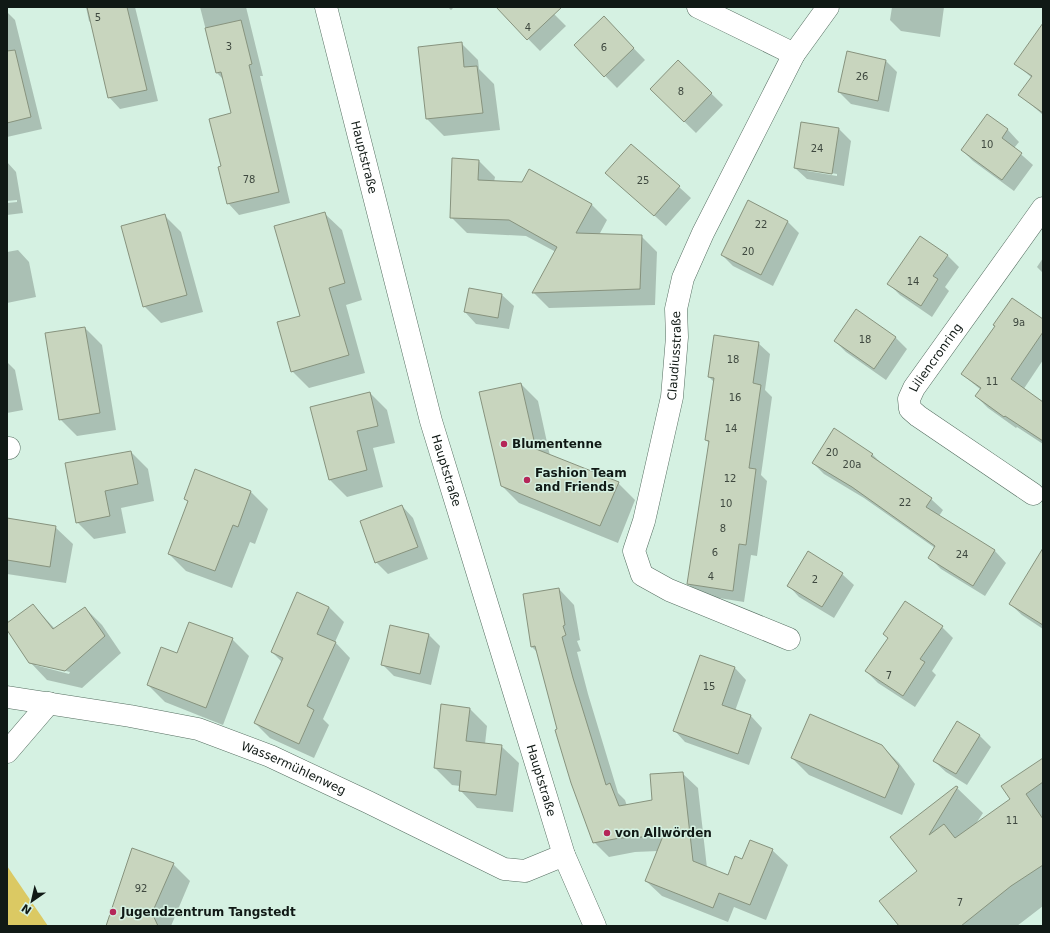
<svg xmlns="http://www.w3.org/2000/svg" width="1050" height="933" font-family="'DejaVu Sans',sans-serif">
	<rect width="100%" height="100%" fill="#d5f1e2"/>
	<path fill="#dbc963" d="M 7,866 L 48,926 L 7,926 Z"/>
	<path fill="#0003" fill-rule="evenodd" d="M 86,7 L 135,7 L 158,101 L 120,109 L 109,97 L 92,24 L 89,21 Z
		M 200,7 L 246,7 L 263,76 L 260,76 L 290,203 L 239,215 L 228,203 L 222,167 L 232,114 L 224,80 L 217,73 Z
		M 448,7 L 454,7 L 451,10 Z
		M 497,7 L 547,7 L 566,26 L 540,51 Z
		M 892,7 L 944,7 L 940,37 L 901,31 L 890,20 Z
		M 7,12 L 15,20 L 42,129 L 7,137 Z
		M 615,29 L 645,60 L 617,88 L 575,45 Z
		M 1043,38 L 1043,115 L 1020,95 L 1032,78 L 1015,63 Z
		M 461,43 L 478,60 L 479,69 L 494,84 L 500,130 L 444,136 L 427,119 Z
		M 678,61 L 723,105 L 696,133 L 651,89 Z
		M 886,61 L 897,72 L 889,112 L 851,104 L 839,92 Z
		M 987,115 L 1008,130 L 1019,142 L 1014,148 L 1033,165 L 1014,191 L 973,161 L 962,150 Z
		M 802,123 L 839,129 L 851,141 L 844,186 L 807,179 L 795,168 ZM 807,169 L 837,174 L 837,176 L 807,171 Z
		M 479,161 L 495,177 L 494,182 L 591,204 L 607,220 L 599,235 L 641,236 L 657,252 L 655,305 L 549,308 L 534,293 L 556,252 L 526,236 L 467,233 L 451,217 Z
		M 7,162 L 16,172 L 23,213 L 7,215 L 7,203 L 17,202 L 17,200 L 7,201 Z
		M 607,173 L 679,187 L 691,198 L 666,226 Z
		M 749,202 L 788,222 L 799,233 L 773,286 L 733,266 L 722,255 Z
		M 324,213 L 342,230 L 362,300 L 346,305 L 365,373 L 309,388 L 292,371 L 301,317 Z
		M 164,215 L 181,232 L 203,312 L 161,323 L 144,306 Z
		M 18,250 L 29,262 L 36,297 L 7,303 L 7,252 Z
		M 948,256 L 959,267 L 945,287 L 949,291 L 932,317 L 900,295 L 889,284 Z
		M 1043,258 L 1043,273 L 1037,267 Z
		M 469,289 L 502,295 L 514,306 L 509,329 L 476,324 L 465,312 Z
		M 856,310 L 896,338 L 907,349 L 886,380 L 846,352 L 835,341 Z
		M 1043,320 L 1043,360 L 1023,390 L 1043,404 L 1043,444 L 1017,427 L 1016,428 L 988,408 L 976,396 L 981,390 L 962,374 L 996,326 Z
		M 85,328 L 102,345 L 116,430 L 77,436 L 60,419 Z
		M 758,343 L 770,354 L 765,390 L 772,397 L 761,475 L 767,481 L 757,556 L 751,555 L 744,602 L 700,595 L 688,584 L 710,444 L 706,440 L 714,382 L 709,377 Z
		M 7,362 L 15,370 L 23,410 L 7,413 Z
		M 521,384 L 538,401 L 550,456 L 618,483 L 635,500 L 618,543 L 519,503 L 502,486 Z
		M 370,393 L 387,410 L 395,443 L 373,448 L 383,487 L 347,497 L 329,479 Z
		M 131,452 L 148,469 L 154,501 L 121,508 L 126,533 L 94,539 L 77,522 Z
		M 872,454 L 884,466 L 931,499 L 943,510 L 939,516 L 995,551 L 1006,563 L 985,596 L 941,569 L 930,558 L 935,548 L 864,498 L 824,474 L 813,463 Z
		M 196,470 L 251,492 L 268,509 L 255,544 L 250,542 L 232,588 L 186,571 L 169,554 L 189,502 L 185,498 Z
		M 402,506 L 413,518 L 428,559 L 388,574 L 376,562 Z
		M 7,519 L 55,527 L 73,544 L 66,583 L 7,574 Z
		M 842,574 L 854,585 L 834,618 L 799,597 L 788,585 Z
		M 1043,574 L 1043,629 L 1022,615 L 1010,604 Z
		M 559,589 L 574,605 L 580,640 L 577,641 L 581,651 L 577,652 L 588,694 L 618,793 L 625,800 L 627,806 L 654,800 L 682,773 L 698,788 L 707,868 L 728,876 L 743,860 L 772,850 L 788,865 L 766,920 L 734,907 L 728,922 L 662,896 L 646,881 L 658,851 L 635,852 L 609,857 L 594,842 L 558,730 L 537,652 L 532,647 L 525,595 Z
		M 33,605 L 55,629 L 85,608 L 102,625 L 121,653 L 82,688 L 47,680 L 30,662 L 7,628 L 7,624 ZM 35,663 L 70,672 L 69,674 L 35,665 Z
		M 329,607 L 344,622 L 335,642 L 350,658 L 323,719 L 329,725 L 314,758 L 270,738 L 255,723 L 282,662 L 272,652 Z
		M 942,627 L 953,638 L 932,671 L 936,675 L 915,707 L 878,683 L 866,671 L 888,638 L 884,634 Z
		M 429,635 L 440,646 L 431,685 L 394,676 L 382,664 Z
		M 232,639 L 249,656 L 223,725 L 165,702 L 148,685 L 178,654 Z
		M 700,656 L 735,668 L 746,680 L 735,711 L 751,716 L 762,728 L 749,765 L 685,742 L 674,730 Z
		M 470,709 L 487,726 L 485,744 L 501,746 L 519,763 L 513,812 L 477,808 L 460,790 L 460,786 L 452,785 L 435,768 Z
		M 979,735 L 991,747 L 967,785 L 946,772 L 934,761 Z
		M 882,746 L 899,763 L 915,784 L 902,815 L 809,775 L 792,758 Z
		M 1043,763 L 1043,906 L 1017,926 L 900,926 L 919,872 L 892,837 L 956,787 L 983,813 L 975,825 L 1012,800 Z
		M 173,864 L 190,881 L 171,926 L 108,926 Z"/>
	<path fill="#c8d5be" stroke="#87937e" d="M 87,7 L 127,7 L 147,90 L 108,98 Z
		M 496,7 L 562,7 L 527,40 Z
		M 604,16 L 634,48 L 604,77 L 574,45 Z
		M 241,20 L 252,64 L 249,65 L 279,192 L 227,204 L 218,167 L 221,166 L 209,119 L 231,113 L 221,72 L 216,73 L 205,28 Z
		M 1043,23 L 1043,113 L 1018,95 L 1032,76 L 1014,64 Z
		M 462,42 L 464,67 L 477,66 L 483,113 L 426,119 L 418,47 Z
		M 15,50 L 31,117 L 7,123 L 7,51 Z
		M 847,51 L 886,60 L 878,101 L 838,92 Z
		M 678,60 L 712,93 L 684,122 L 650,89 Z
		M 987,114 L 1008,129 L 1002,138 L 1022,153 L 1002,180 L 961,150 Z
		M 801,122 L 839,128 L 832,174 L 794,168 Z
		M 631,144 L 680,186 L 654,216 L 605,173 Z
		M 452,158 L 479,160 L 478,180 L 522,182 L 529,169 L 592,204 L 576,233 L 642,235 L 640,289 L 532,293 L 557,247 L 509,220 L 450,218 Z
		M 748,200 L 788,221 L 761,275 L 721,255 Z
		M 325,212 L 345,283 L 329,288 L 349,355 L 291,372 L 277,322 L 300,316 L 274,226 Z
		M 165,214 L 187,295 L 143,307 L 121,226 Z
		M 920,236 L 948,255 L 933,276 L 938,279 L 921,306 L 887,284 Z
		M 469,288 L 502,294 L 498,318 L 464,312 Z
		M 1012,298 L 1043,319 L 1043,332 L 1011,379 L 1043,402 L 1043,441 L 1005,416 L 1004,417 L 975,396 L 981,388 L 961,374 L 995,326 L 993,325 Z
		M 856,309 L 896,337 L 874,369 L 834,341 Z
		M 85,327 L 100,413 L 59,420 L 45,333 Z
		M 714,335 L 759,342 L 753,383 L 761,385 L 749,468 L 756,469 L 746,545 L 739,544 L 733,591 L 687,584 L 709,441 L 705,440 L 714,378 L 708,377 Z
		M 521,383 L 536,449 L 619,482 L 600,526 L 501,486 L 479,392 Z
		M 370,392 L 378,426 L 357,431 L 367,470 L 329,480 L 310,407 Z
		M 834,428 L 873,454 L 871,456 L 932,498 L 926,507 L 995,550 L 973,586 L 928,558 L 935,546 L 852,487 L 812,463 Z
		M 131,451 L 138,484 L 105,491 L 110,516 L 76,523 L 65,463 Z
		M 195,469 L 251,491 L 238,527 L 233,525 L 215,571 L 168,554 L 188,501 L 184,499 Z
		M 402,505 L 418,547 L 375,563 L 360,521 Z
		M 7,518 L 56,526 L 50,567 L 7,560 Z
		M 1043,548 L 1043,625 L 1009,604 Z
		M 808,551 L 843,573 L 822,607 L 787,586 Z
		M 559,588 L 565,625 L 563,626 L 566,635 L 562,637 L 573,678 L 606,785 L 610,783 L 619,806 L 652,800 L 650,774 L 683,772 L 693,861 L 728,875 L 735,856 L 742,859 L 750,840 L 773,849 L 750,905 L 719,893 L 713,908 L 645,881 L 663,836 L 620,838 L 593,843 L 571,783 L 555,730 L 557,729 L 535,646 L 531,647 L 523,594 Z
		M 297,592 L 329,607 L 317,634 L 336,642 L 307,706 L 314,710 L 299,744 L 254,723 L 283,658 L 271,652 Z
		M 905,601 L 943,626 L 920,659 L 925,662 L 903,696 L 865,671 L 888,638 L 883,634 Z
		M 33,604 L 53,629 L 85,607 L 105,636 L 65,671 L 29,663 L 7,630 L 7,623 Z
		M 189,622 L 233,638 L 206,708 L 147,685 L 161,647 L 177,653 Z
		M 390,625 L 429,634 L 420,674 L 381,665 Z
		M 700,655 L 735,667 L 722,705 L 751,715 L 738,754 L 673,731 Z
		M 441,704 L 470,708 L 466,741 L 502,745 L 496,795 L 459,791 L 461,771 L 434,768 Z
		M 810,714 L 882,745 L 899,766 L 885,798 L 791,758 Z
		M 957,721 L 980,735 L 956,774 L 933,761 Z
		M 1043,758 L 1043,782 L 1026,794 L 1043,819 L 1043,865 L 1011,886 L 961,926 L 899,926 L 879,901 L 917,871 L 890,837 L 956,786 L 958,787 L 929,835 L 944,824 L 955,838 L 1010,799 L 1001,786 Z
		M 132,848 L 174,863 L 152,913 L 158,926 L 106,926 Z"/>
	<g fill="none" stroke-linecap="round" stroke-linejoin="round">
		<g stroke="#566e61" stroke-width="23">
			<g id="minor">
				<path id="s1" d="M 326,7 L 431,421 L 564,855 L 595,926"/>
				<path d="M 698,7 L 794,54"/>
				<path d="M 7,448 L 9,448"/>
				<path id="s2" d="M 1033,494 L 918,416 L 910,409 L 909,399 L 914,388 L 1043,208"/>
				<path id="s3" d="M 789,639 L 669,590 L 642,575 L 634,551 L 644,521 L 672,397 L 677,337 L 676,309 L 683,278 L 703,233 L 794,54 L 828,7"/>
				<path id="s4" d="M 7,697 L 130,716 L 198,729 L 270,756 L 368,802 L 504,869 L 525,871 L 564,855"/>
				<path d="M 7,752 L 49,703"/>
			</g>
		</g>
		<use href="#minor" stroke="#fff" stroke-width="22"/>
	</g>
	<g fill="#b52659" stroke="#d5f1e2" stroke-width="1.5">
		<circle cx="504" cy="444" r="4"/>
		<circle cx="527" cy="480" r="4"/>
		<circle cx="607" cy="833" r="4"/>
		<circle cx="113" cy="912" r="4"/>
	</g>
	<g text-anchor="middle" stroke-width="3" stroke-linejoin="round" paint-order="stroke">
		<g font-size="10" fill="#3e483f">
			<text x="98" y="21">5</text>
			<text x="528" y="31">4</text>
			<text x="229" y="50">3</text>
			<text x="604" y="51">6</text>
			<text x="862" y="80">26</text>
			<text x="681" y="95">8</text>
			<text x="987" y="148">10</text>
			<text x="817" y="152">24</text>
			<text x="249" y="183">78</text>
			<text x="643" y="184">25</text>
			<text x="761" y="228">22</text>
			<text x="748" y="255">20</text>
			<text x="913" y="285">14</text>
			<text x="1019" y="326">9a</text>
			<text x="865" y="343">18</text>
			<text x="733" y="363">18</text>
			<text x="992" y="385">11</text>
			<text x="735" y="401">16</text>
			<text x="731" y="432">14</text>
			<text x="832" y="456">20</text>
			<text x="852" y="468">20a</text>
			<text x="730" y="482">12</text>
			<text x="905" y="506">22</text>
			<text x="726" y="507">10</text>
			<text x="723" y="532">8</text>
			<text x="715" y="556">6</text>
			<text x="962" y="558">24</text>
			<text x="711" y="580">4</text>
			<text x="815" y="583">2</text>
			<text x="889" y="679">7</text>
			<text x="709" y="690">15</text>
			<text x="1012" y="824">11</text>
			<text x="141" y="892">92</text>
			<text x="960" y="906">7</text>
		</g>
		<g font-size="12" fill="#101915" stroke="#d5f1e2">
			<text dy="4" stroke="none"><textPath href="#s1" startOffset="155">Hauptstraße</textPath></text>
			<text dy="4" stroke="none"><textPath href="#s3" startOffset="386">Claudiusstraße</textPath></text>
			<text dy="4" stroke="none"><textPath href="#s2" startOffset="209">Liliencronring</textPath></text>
			<text dy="4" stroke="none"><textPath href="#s1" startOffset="479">Hauptstraße</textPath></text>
			<text dy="4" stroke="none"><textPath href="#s4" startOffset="297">Wassermühlenweg</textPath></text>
			<text dy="4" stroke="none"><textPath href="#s1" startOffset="803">Hauptstraße</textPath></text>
		</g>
		<g font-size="12" font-weight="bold" fill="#101915" stroke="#d5f1e2" text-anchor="start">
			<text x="512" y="448">Blumentenne</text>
			<text x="535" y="477">Fashion Team<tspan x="535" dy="14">and Friends</tspan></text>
			<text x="615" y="837">von Allwörden</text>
			<text x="121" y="916">Jugendzentrum Tangstedt</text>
		</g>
	</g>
	<rect width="1050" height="933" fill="none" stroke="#101915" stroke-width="16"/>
	<g transform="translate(32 901) rotate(214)" stroke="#d5f1e2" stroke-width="3" paint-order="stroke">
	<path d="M0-3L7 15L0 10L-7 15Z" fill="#101915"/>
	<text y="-6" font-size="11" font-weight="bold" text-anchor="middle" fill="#101915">N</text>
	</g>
</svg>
